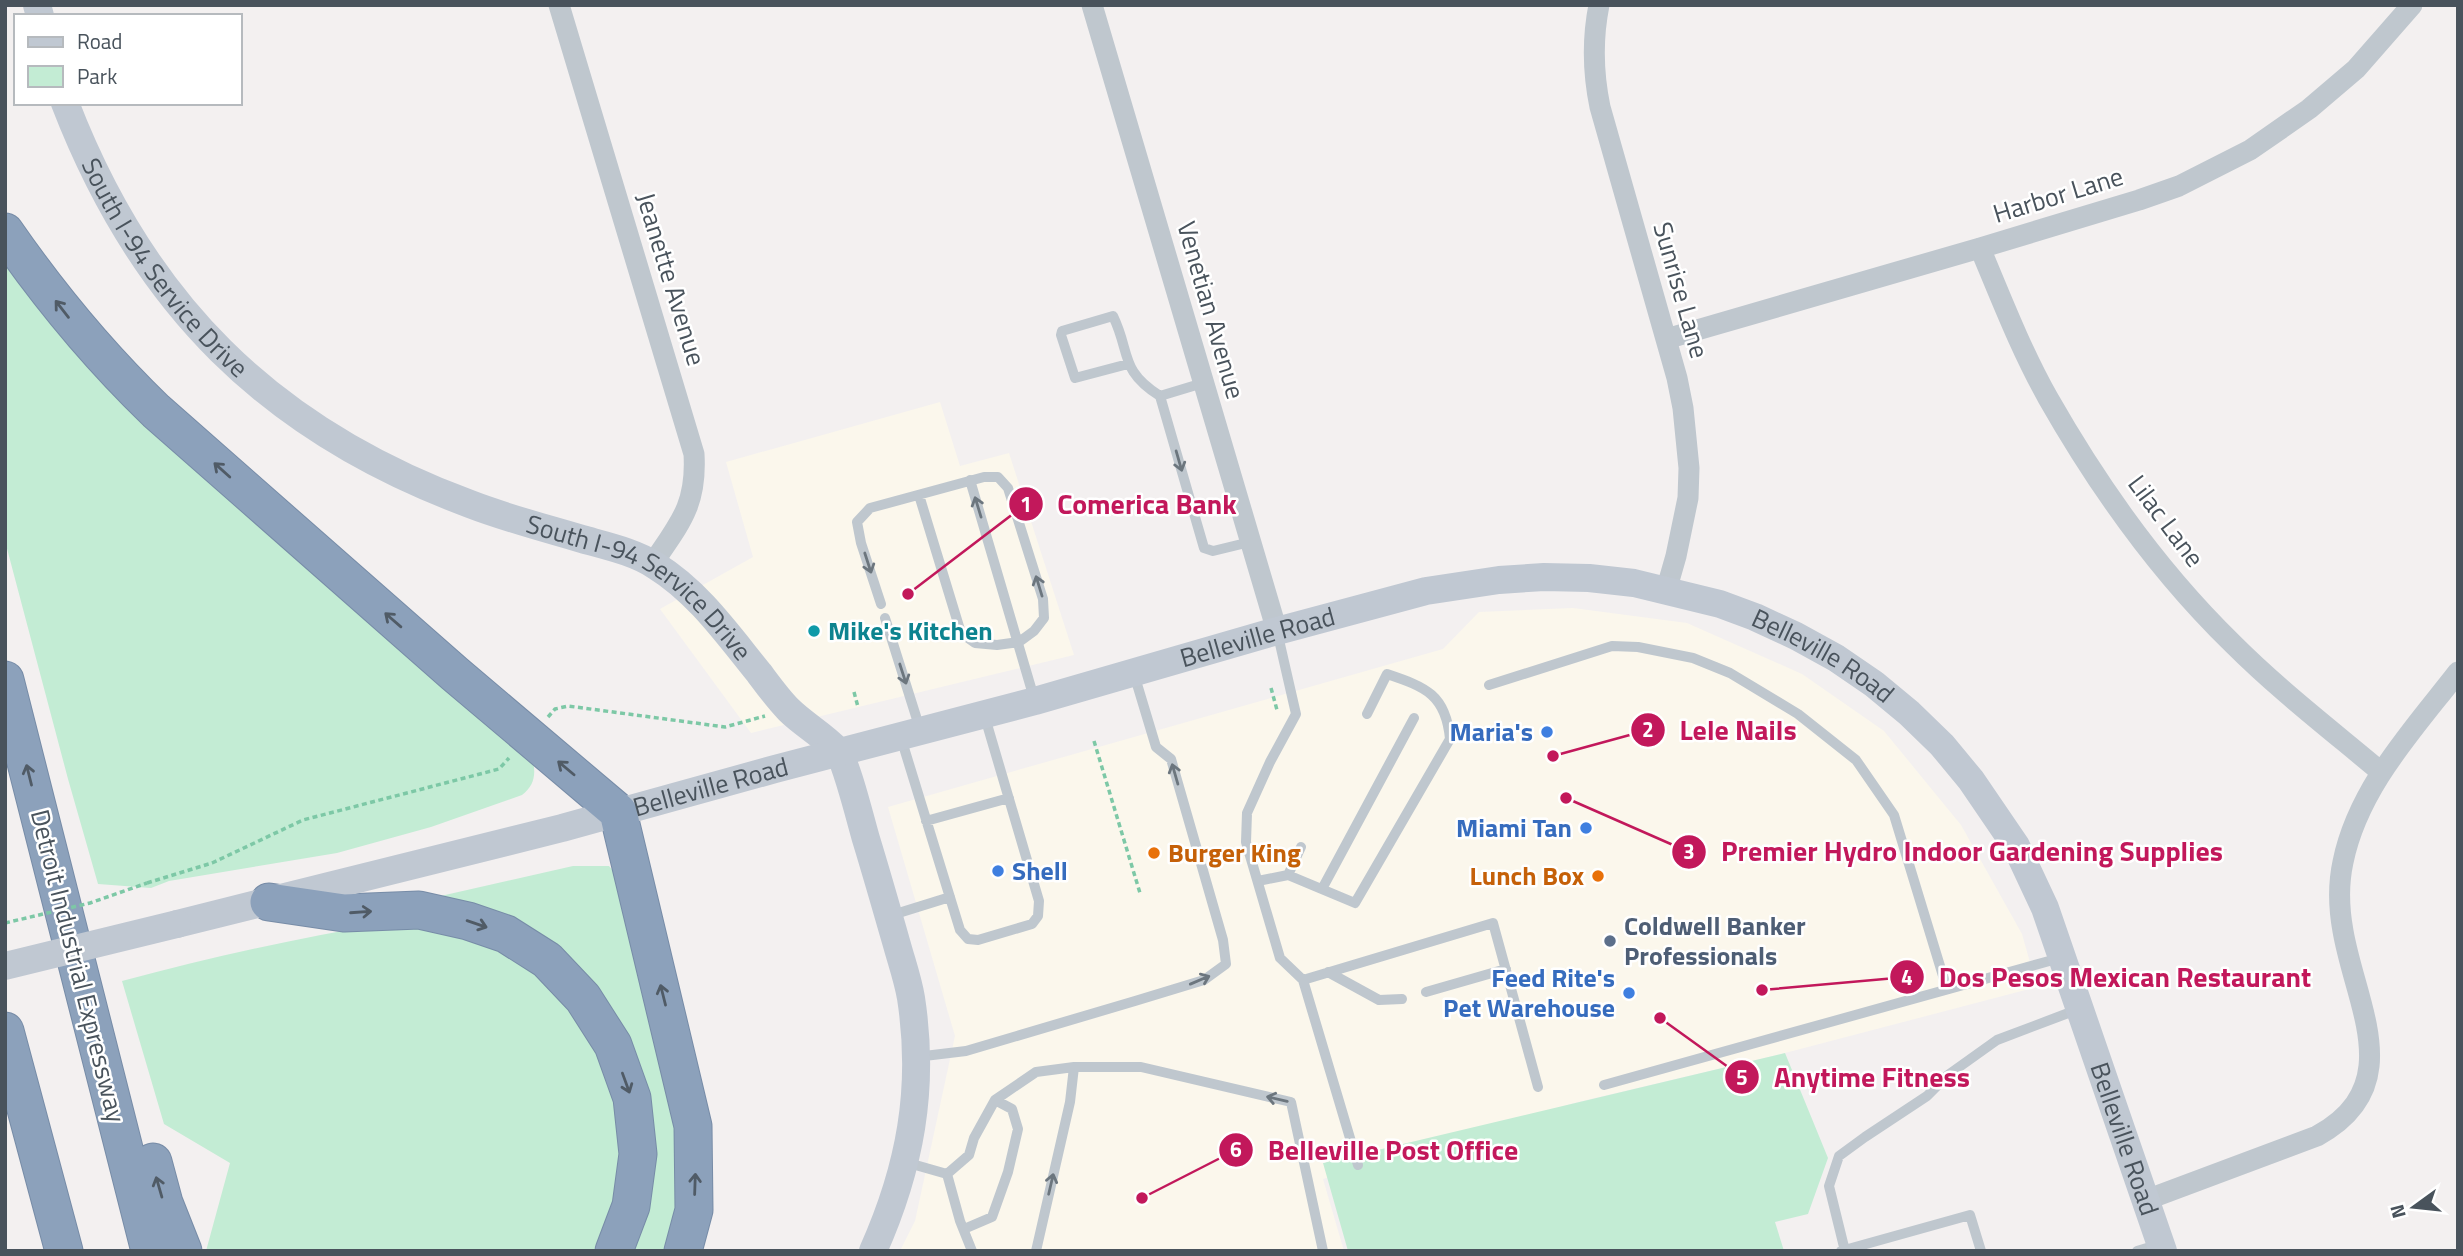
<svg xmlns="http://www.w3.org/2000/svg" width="2463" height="1256" font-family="'Titillium Web',sans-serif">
	<rect width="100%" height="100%" fill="#f3f0f0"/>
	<path fill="#fbf7ec" d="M 940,402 L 960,466 L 1009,453 L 1074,655 L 751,733 L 660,609 L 753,557 L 726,462 Z
		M 1573,608 L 1687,623 L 1802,674 L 1884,731 L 1961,825 L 2022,934 L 2037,987 L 1785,1053 L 1574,1103 L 1323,1179 L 1344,1251 L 900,1251 L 915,1221 L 955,1036 L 888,807 L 1443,649 L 1479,612 Z"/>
	<path fill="#c3ecd4" d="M 5,252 L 533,761 C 536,775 534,786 522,795 L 431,827 L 337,853 L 169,881 L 151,888 L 98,884 L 68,779 L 5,541 Z
		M 573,866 L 609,866 L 617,875 L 683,1161 L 672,1251 L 626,1251 L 617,1027 L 423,900 Z
		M 388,923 L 479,940 L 542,974 L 572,1008 L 614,1085 L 623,1172 L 600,1251 L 206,1251 L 230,1163 L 164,1124 L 122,981 C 210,957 298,938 388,923 Z
		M 1785,1053 L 1828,1158 L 1808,1214 L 1775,1222 L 1784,1251 L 1348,1251 L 1323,1163 Z"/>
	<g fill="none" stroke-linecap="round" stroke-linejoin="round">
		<g stroke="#778ca7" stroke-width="39">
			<path id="highway" d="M 5,232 C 50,297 99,356 156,411 L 455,674 L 618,812 L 693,1126 L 694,1210 L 683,1251
				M 5,680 L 150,1251
				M 269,902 L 344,913 L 419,910 L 468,921 L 506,934 L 547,960 L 583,998 L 613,1045 L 632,1098 L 638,1154 L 631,1206 L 614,1251
				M 5,1031 L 64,1251
				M 153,1162 L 164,1203 L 183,1251"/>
		</g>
		<path stroke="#7dc8a6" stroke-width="3.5" stroke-dasharray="5 3.5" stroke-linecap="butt" d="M 1271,688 L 1277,710
			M 854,692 L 858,707
			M 548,717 L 555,709 L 568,706 L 725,727 L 765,716
			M 1094,741 L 1140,893
			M 147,883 L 212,863 L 303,820 L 499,769 L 509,758"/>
		<path stroke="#bfc7ce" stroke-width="10" d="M 1128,364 L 1075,378 L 1061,335 L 1062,331 L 1113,316 C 1131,353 1119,370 1160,396 L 1204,548 L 1213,551 L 1250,542
			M 1160,396 L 1203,383
			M 970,480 L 1034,698
			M 881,604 L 861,543 L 857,522 L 870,508 L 984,477 L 998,477 L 1008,488 L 1043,599 L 1044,618 L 1034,631 L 1019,642 L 997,645 L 975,643 L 961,633 L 919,495
			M 885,618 L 920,729
			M 1277,631 L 1296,714 L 1270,762 L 1247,813 L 1246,842 L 1280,958 L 1303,980 L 1493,923 L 1538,1087
			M 1489,685 L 1612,646 L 1638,647 L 1693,658 L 1730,673 L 1798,714 L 1856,760 L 1894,815 L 1947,989
			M 901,738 L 960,930 L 968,939 L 978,940 L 1032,924 L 1038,916 L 1039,901 L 984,714
			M 926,821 L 1009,798
			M 1288,875 L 1301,847
			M 1258,881 L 1288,875 L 1355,903 L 1450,739 C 1446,695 1426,687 1387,674 L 1367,714
			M 1322,889 L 1414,718
			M 889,916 L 950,897
			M 1328,972 L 1379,1000 L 1402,999
			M 1303,980 L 1358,1165
			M 1426,992 L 1506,969
			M 916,1057 L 966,1051 L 1135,1001 L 1204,980 L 1226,964 L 1223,940 L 1171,759 L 1156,747 L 1134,674
			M 1604,1085 L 2060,958
			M 905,1162 L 947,1174 L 960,1221 L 972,1251
			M 947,1174 L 969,1155 L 974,1138 L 995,1100 L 1036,1072 L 1074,1067 L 1141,1067 L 1291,1102 L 1323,1251
			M 964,1229 L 992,1217 L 1008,1172 L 1018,1129 L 1012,1109 L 995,1100
			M 1036,1251 L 1070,1102 L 1074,1067
			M 1841,1251 L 1970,1215 L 1981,1251
			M 1845,1251 L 1829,1186 L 1839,1156 L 1865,1137 L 1927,1096 L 1948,1075 L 1997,1040 L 2079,1009
			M 2137,1251 L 2160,1244"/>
		<path stroke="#bfc7ce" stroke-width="21" d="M 559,5 L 694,454 C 697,505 680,523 653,563
			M 1092,5 L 1277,631
			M 1599,5 C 1592,40 1593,73 1600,107 L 1677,378 L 1683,408 L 1689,468 L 1688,498 L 1676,556 L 1666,591
			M 1980,248 C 2001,298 2021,350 2048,398 C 2098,486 2160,573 2233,644 C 2279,690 2331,730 2381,772
			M 1666,339 L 1980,248 L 2139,200 L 2179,186 L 2250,150 L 2309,109 L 2356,69 L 2412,5
			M 2146,1200 L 2317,1136 C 2408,1086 2356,1007 2343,931 C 2339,909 2338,885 2343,862 C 2358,788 2413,730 2458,672"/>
		<g stroke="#c0c8d2" stroke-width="28">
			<path d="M 37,5 L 40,16"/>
			<path id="s1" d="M 65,103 C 142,303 269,430 470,504 C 506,518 545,528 582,539 C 607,546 635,552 656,566 C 698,592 728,635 759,673 C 768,685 778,699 789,710 C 803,724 823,735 837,750 C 846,761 861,822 866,839 C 877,875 887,910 897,945 C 902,963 908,980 911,998 C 925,1089 910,1168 873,1251"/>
			<path id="s2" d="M 177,924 L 562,828 L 775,769 L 1035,701 L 1277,631 L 1426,591 L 1499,580 L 1544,577 L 1589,578 L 1634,583 L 1720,604 L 1755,617 L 1796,636 L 1836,658 L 1874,684 L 1909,713 L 1942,745 L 1971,780 L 2016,846 L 2045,908 L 2163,1251"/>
		</g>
		<use href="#highway" stroke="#8ca1bb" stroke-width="37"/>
		<path stroke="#7dc8a6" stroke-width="3.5" stroke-dasharray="5 3.5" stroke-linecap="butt" d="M 5,923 L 90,903 L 147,883"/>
		<path stroke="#c0c8d2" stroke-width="28" d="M 5,966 L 177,924"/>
	</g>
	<defs><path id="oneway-shaft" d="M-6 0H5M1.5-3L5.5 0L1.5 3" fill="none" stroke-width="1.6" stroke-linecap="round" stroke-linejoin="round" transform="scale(1.75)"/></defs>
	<g stroke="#505b66">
		<use href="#oneway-shaft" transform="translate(62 309) rotate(-128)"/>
		<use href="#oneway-shaft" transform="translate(222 470) rotate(-138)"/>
		<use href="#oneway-shaft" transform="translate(393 620) rotate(-139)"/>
		<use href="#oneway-shaft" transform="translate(566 768) rotate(-140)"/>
		<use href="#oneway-shaft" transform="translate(29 775) rotate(-104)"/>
		<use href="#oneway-shaft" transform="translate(361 912) rotate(-4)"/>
		<use href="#oneway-shaft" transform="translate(477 924) rotate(19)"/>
		<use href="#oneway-shaft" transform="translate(663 995) rotate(-104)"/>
		<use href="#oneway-shaft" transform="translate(626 1083) rotate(70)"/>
		<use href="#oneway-shaft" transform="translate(695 1184) rotate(-88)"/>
		<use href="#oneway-shaft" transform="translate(159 1187) rotate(-106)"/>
	</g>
	<g stroke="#6c767e">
		<use href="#oneway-shaft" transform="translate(1179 461) rotate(74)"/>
		<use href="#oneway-shaft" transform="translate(978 507) rotate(-107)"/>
		<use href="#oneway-shaft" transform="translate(868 563) rotate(72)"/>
		<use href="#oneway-shaft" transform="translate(1039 586) rotate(-107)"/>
		<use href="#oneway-shaft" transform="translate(903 674) rotate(72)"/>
		<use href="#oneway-shaft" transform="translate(1175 774) rotate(-106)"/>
		<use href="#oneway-shaft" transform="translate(1200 980) rotate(-23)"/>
		<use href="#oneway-shaft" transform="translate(1277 1099) rotate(-167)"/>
		<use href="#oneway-shaft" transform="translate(1051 1184) rotate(-77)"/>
	</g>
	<circle fill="#0f9aa8" stroke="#fff" stroke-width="2.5" cx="814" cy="631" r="7"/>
	<g fill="#3f7fe0" stroke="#fff" stroke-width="2.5">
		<circle cx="1547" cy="732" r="7"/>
		<circle cx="1586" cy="828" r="7"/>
		<circle cx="998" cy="871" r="7"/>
		<circle cx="1629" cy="993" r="7"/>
	</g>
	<g fill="#e8710a" stroke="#fff" stroke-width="2.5">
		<circle cx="1154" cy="853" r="7"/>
		<circle cx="1598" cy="876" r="7"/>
	</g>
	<circle fill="#5c6f8a" stroke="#fff" stroke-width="2.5" cx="1610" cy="941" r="7"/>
	<g text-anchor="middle" stroke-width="5" stroke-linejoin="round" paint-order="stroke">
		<g font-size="26" fill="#49535c" stroke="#fff">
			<text transform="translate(2058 195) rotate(-17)" y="9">Harbor Lane</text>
			<text dy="9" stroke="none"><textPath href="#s1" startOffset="194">South I-94 Service Drive</textPath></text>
			<text transform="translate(671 279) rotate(73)" y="9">Jeanette Avenue</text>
			<text transform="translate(1681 290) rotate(74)" y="9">Sunrise Lane</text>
			<text transform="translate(1211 310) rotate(74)" y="9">Venetian Avenue</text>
			<text transform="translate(2166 521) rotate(53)" y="9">Lilac Lane</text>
			<text dy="9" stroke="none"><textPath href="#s1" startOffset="782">South I-94 Service Drive</textPath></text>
			<text dy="9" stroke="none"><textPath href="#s2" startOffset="1118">Belleville Road</textPath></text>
			<text dy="9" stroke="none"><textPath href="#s2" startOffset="1706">Belleville Road</textPath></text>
			<text dy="9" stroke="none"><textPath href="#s2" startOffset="551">Belleville Road</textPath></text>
			<text transform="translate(78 966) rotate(76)" y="9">Detroit Industrial Expressway</text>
			<text dy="9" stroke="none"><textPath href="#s2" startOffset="2294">Belleville Road</textPath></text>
		</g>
		<g font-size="26" font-weight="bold" fill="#0d838f" stroke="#fff" text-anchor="start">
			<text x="828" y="640">Mike's Kitchen</text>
		</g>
		<g font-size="26" font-weight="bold" fill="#366cbe" stroke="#fff" text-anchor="end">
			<text x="1533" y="741">Maria's</text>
			<text x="1572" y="837">Miami Tan</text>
			<text x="1012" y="880" text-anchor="start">Shell</text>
			<text x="1615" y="987">Feed Rite's<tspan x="1615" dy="30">Pet Warehouse</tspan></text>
		</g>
		<g font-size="26" font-weight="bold" fill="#c56008" stroke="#fff" text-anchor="start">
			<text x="1168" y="862">Burger King</text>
			<text x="1584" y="885" text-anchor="end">Lunch Box</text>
		</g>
		<g font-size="26" font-weight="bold" fill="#4e5e75" stroke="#fff" text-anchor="start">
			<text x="1624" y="935">Coldwell Banker<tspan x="1624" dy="30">Professionals</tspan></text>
		</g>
	</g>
	<path fill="none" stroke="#c2185b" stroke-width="2.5" d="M908 594L1026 504M1553 756L1648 730M1566 798L1689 852M1762 990L1907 977M1660 1018L1742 1077M1142 1198L1236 1150"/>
	<g fill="#c2185b" stroke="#fff" stroke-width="2.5">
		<circle cx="908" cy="594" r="7"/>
		<circle cx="1553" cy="756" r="7"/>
		<circle cx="1566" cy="798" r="7"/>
		<circle cx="1762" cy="990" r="7"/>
		<circle cx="1660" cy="1018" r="7"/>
		<circle cx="1142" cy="1198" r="7"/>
		<circle cx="1026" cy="504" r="18"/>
		<circle cx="1648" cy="730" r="18"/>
		<circle cx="1689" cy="852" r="18"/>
		<circle cx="1907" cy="977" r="18"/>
		<circle cx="1742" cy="1077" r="18"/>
		<circle cx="1236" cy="1150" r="18"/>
	</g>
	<g font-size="21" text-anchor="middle" font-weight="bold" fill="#fff">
		<text x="1026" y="512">1</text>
		<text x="1648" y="737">2</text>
		<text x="1689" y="859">3</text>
		<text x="1907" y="985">4</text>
		<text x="1742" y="1085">5</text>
		<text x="1236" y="1157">6</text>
	</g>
	<g font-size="28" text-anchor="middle" font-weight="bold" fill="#c2185b" stroke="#fff" stroke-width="5" stroke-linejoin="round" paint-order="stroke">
		<text x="1147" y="514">Comerica Bank</text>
		<text x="1738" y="740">Lele Nails</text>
		<text x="1972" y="861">Premier Hydro Indoor Gardening Supplies</text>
		<text x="2125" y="987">Dos Pesos Mexican Restaurant</text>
		<text x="1872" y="1087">Anytime Fitness</text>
		<text x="1393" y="1160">Belleville Post Office</text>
	</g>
	<rect width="2463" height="1256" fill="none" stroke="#49535c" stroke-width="14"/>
	<rect x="14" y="14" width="228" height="91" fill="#ffffff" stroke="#b6babe" stroke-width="2"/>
	<rect x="28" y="37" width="35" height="10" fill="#c0c8d2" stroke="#b6babe" stroke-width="2"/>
	<text x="77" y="49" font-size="21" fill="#49535c">Road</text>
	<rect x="28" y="66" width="35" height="21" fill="#c3ecd4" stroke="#b6babe" stroke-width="2"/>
	<text x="77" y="84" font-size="21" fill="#49535c">Park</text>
	<g transform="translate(2414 1207) rotate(255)" stroke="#ffffff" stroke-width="5" paint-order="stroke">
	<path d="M0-5L12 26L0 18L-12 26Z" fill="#49535c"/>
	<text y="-10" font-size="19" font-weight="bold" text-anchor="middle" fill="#49535c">N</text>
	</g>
</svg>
